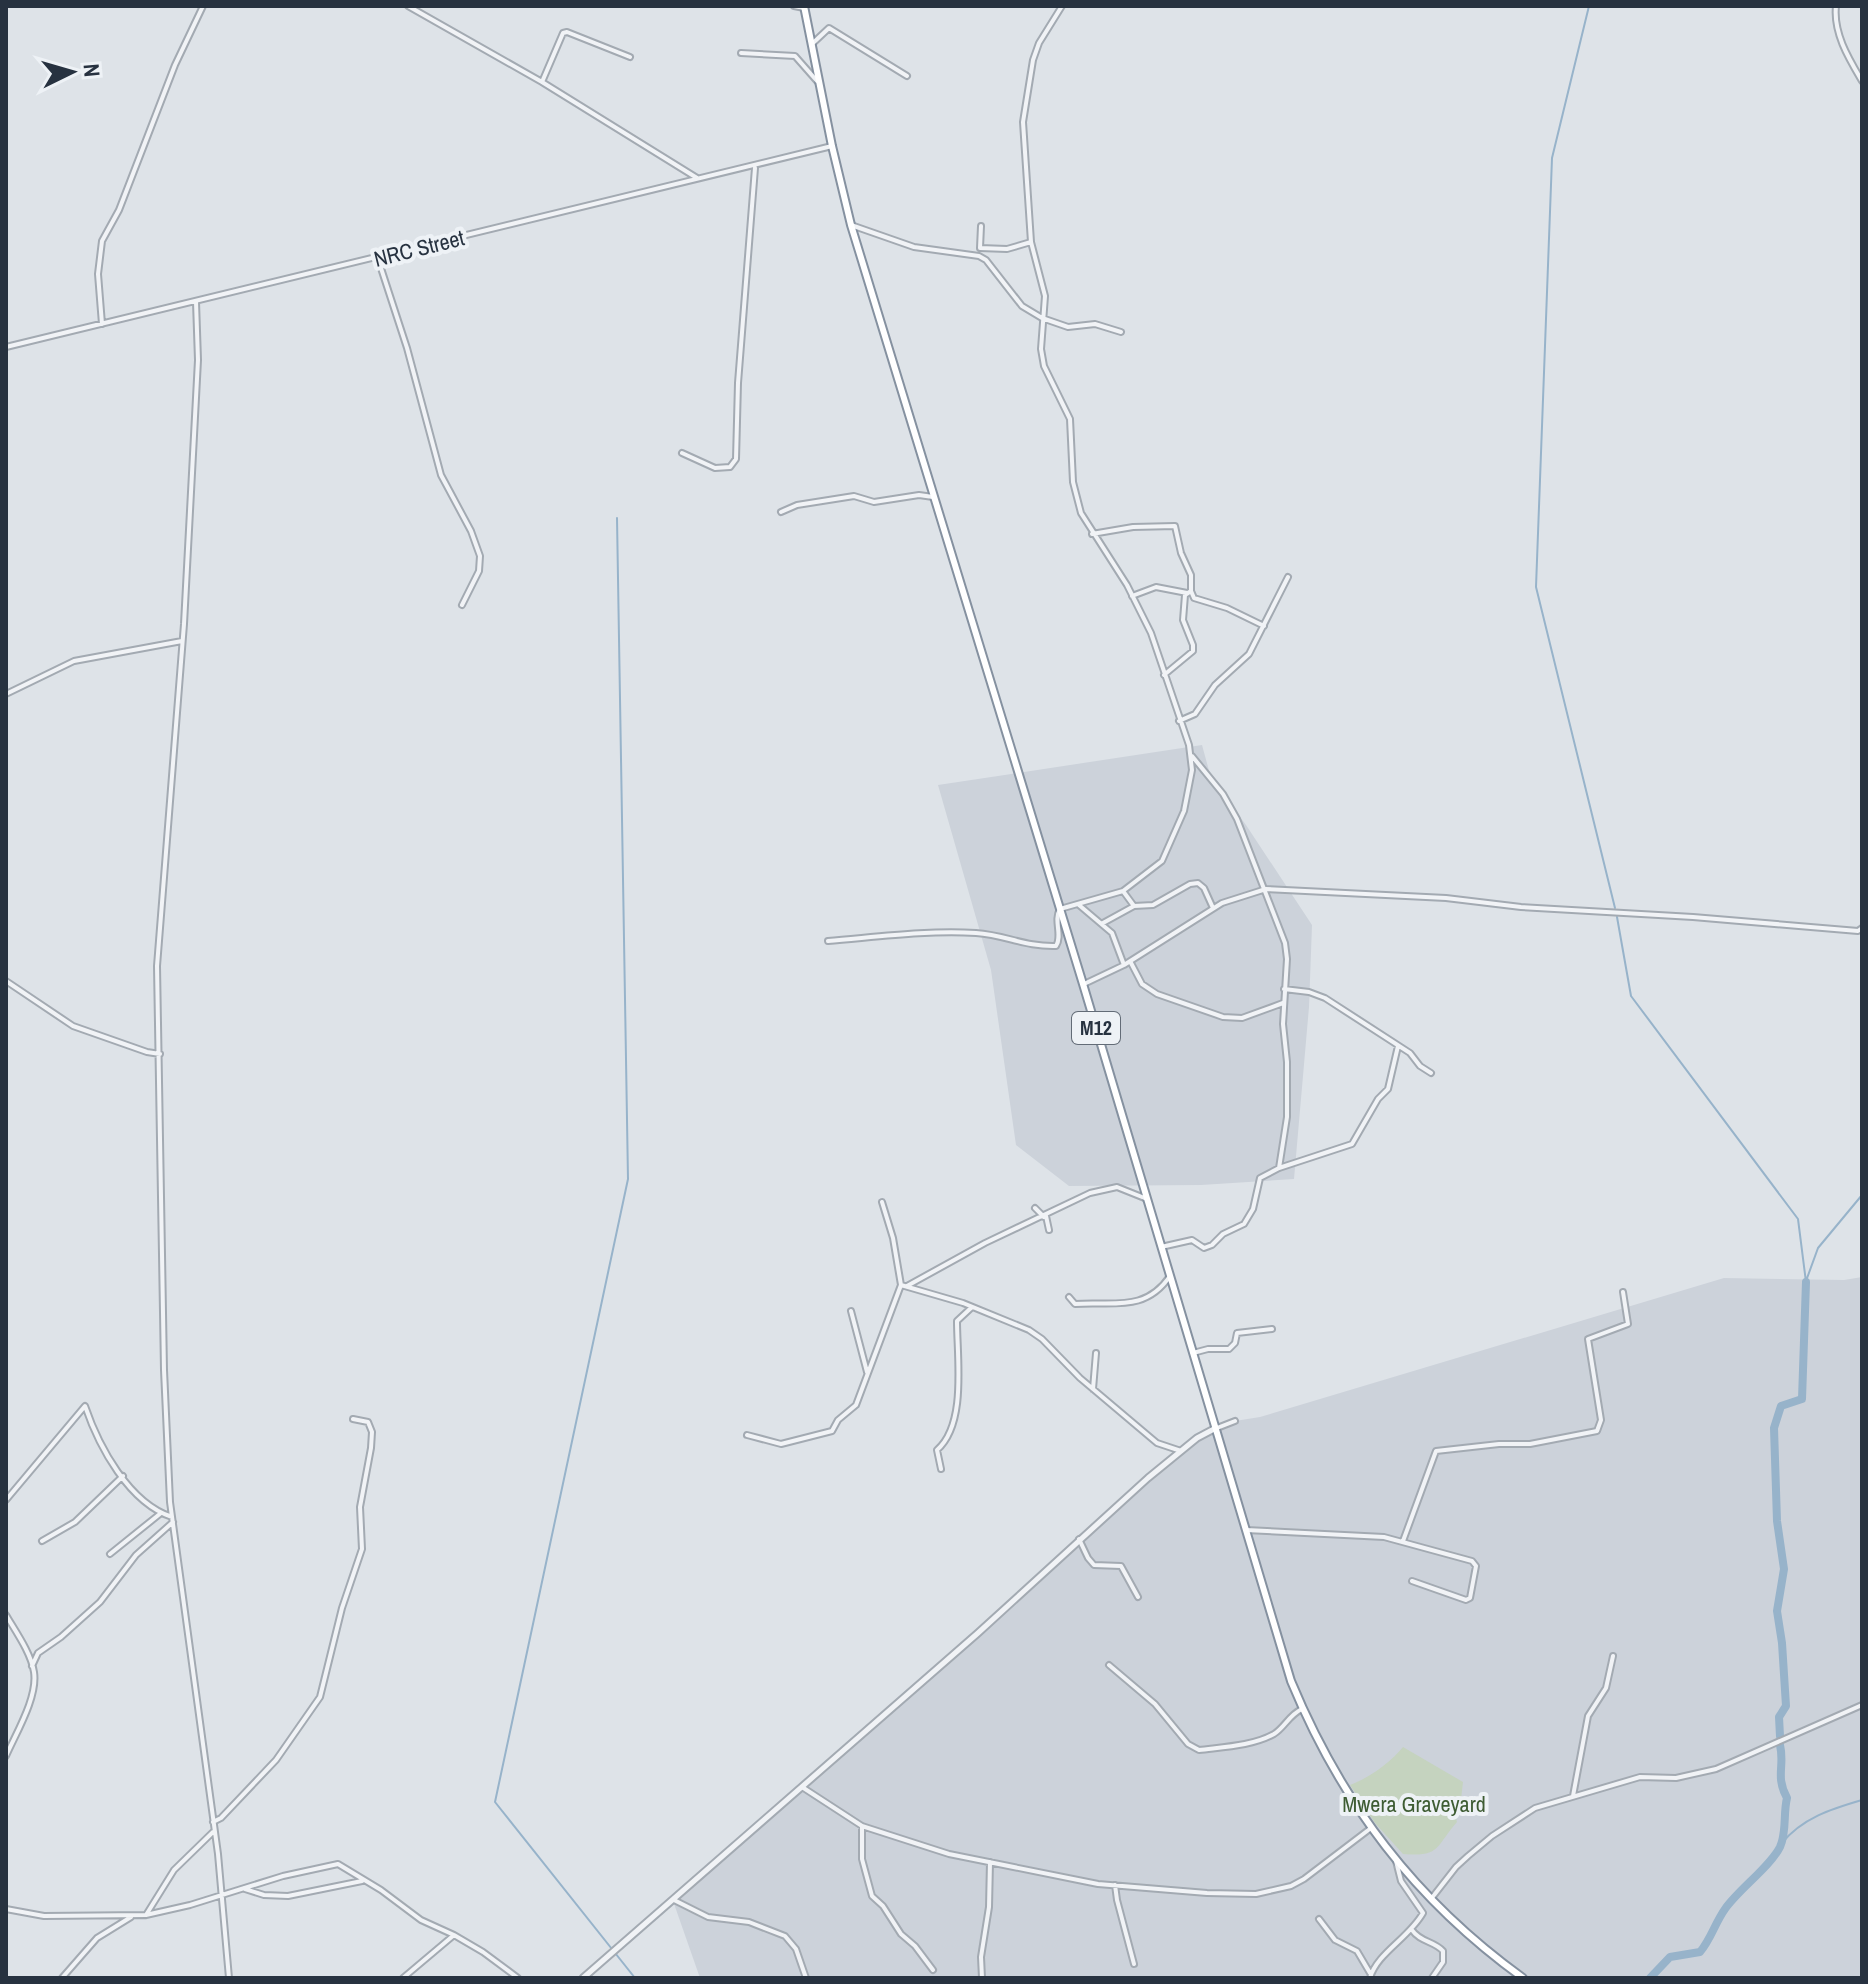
<svg xmlns="http://www.w3.org/2000/svg" width="1868" height="1984" font-family="'Archivo Narrow',sans-serif">
	<rect width="100%" height="100%" fill="#dee3e8"/>
	<path fill="#ccd2da" d="M 1202,745 L 1211,778 L 1246,825 L 1312,925 L 1309,1007 L 1294,1179 L 1201,1185 L 1069,1186 L 1016,1145 L 991,970 L 938,785 Z
		M 1862,1277 L 1862,1978 L 700,1978 L 672,1898 L 1204,1434 L 1235,1425 L 1235,1421 L 1260,1417 L 1724,1278 L 1844,1280 Z"/>
	<path fill="#c5d3bf" d="M 1403,1747 L 1463,1782 L 1460,1808 L 1455,1815 L 1457,1822 C 1435,1847 1441,1857 1403,1854 L 1375,1823 L 1350,1785 C 1369,1778 1390,1763 1403,1747 Z"/>
	<g fill="none" stroke-linecap="round" stroke-linejoin="round">
		<path stroke="#97b3ca" stroke-width="2" d="M 1589,6 L 1552,158 L 1536,587 L 1615,908
			M 617,518 L 628,1179 L 495,1802 L 635,1978
			M 1617,917 L 1631,996 L 1798,1219 L 1806,1282
			M 1806,1281 L 1818,1248 L 1862,1195
			M 1781,1844 C 1802,1818 1831,1809 1862,1800"/>
		<path stroke="#97b3ca" stroke-width="8" d="M 1780,1736 L 1779,1717 L 1786,1706 L 1782,1643 L 1777,1611 L 1784,1569 L 1777,1521 L 1774,1428 L 1781,1406 L 1802,1399 L 1806,1282
			M 1650,1978 L 1670,1957 L 1700,1952 C 1711,1939 1715,1923 1725,1909 C 1739,1889 1770,1867 1780,1847 C 1787,1832 1783,1814 1787,1798 C 1775,1776 1785,1766 1780,1745"/>
		<g stroke="#a3aab2" stroke-width="8">
			<path id="minor" d="M 408,6 L 542,82 L 697,178
				M 794,6 L 804,8
				M 1836,6 C 1833,33 1849,59 1862,81
				M 813,43 L 829,28 L 907,76
				M 741,53 L 795,56 L 817,81
				M 542,82 L 563,33 L 567,32 L 630,57
				M 851,225 L 914,247 L 979,256 L 986,260 L 1022,306 L 1042,318 L 1068,327 L 1095,324 L 1121,332
				M 980,248 L 1007,249 L 1031,242
				M 980,248 L 981,226
				M 378,259 L 407,348 L 441,475 L 471,531 L 480,556 L 479,571 L 462,605
				M 196,302 L 198,360 L 184,624 L 157,966 L 164,1370 L 170,1502 L 218,1854 L 229,1978
				M 102,324 L 98,274 L 102,241 L 119,210 L 175,65 L 203,6
				M 6,347 L 832,146
				M 682,453 L 715,468 L 730,467 L 736,459 L 738,383 L 755,168
				M 781,512 L 797,505 L 854,496 L 874,502 L 919,495 L 933,497
				M 1092,534 L 1133,527 L 1175,526 L 1181,553 L 1191,575 L 1191,591 L 1194,598 L 1227,608 L 1264,626
				M 1132,596 L 1156,587 L 1187,593
				M 1164,675 L 1193,651 L 1193,645 L 1183,620 L 1185,595 L 1191,591
				M 6,694 L 74,661 L 182,641
				M 1179,721 L 1195,714 L 1215,685 L 1249,654 L 1288,577
				M 1192,756 L 1223,794 L 1237,819 L 1285,943 L 1287,959 L 1283,1024 L 1287,1062 L 1287,1117 L 1279,1168
				M 1123,891 L 1134,906 L 1153,905 L 1190,884 L 1198,883 L 1204,888 L 1213,908
				M 1079,905 L 1112,933 L 1124,965
				M 1103,923 L 1134,906
				M 828,941 C 877,937 927,930 976,933 C 1006,935 1025,947 1056,946 C 1063,935 1053,921 1060,909 L 1123,891 L 1162,861 L 1184,811 L 1192,770 L 1189,745 L 1151,633 L 1127,585 L 1081,513 L 1073,482 L 1070,419 L 1044,366 L 1041,349 L 1045,296 L 1031,242 L 1023,122 L 1033,60 L 1039,43 L 1062,6
				M 1130,961 L 1142,984 L 1157,994 L 1223,1017 L 1242,1018 L 1283,1003
				M 6,981 L 73,1026 L 147,1052 L 160,1054
				M 1084,984 L 1124,965 L 1222,903 L 1266,889 L 1446,898 L 1521,907 L 1693,917 L 1858,931 L 1862,928
				M 1284,989 L 1309,992 L 1325,998 L 1410,1053 L 1420,1066 L 1431,1073
				M 882,1202 L 893,1238 L 901,1285 L 963,1303 L 1029,1330 L 1042,1339 L 1080,1378 L 1157,1443 L 1181,1451
				M 1035,1208 L 1044,1217
				M 1046,1216 L 1049,1230
				M 1161,1247 L 1192,1240 L 1204,1248 L 1212,1245 L 1223,1234 L 1244,1224 L 1253,1209 L 1260,1178 L 1279,1168 L 1352,1144 L 1378,1099 L 1388,1089 L 1398,1046
				M 907,1286 L 985,1243 L 1090,1193 L 1117,1187 L 1147,1199
				M 1069,1297 L 1075,1304 C 1112,1301 1145,1313 1170,1276
				M 851,1311 L 867,1372
				M 1193,1353 L 1208,1349 L 1229,1349 L 1235,1343 L 1237,1333 L 1272,1329
				M 1093,1389 L 1096,1353
				M 1217,1428 L 1235,1421
				M 747,1435 L 781,1444 L 832,1431 L 838,1420 L 856,1405 L 901,1285
				M 941,1469 L 937,1450 C 967,1424 957,1358 957,1321 L 972,1307
				M 6,1500 L 85,1406 C 99,1447 129,1503 172,1517
				M 1246,1530 L 1384,1537 L 1472,1561 L 1476,1566 L 1470,1598 L 1466,1600 L 1412,1581
				M 1079,1539 L 1088,1558 L 1094,1565 L 1121,1566 L 1138,1597
				M 42,1541 L 75,1522 L 123,1476
				M 1403,1541 L 1436,1451 L 1499,1444 L 1530,1444 L 1597,1431 L 1601,1420 L 1588,1339 L 1628,1324 L 1623,1292
				M 110,1554 L 161,1513
				M 6,1615 C 16,1632 31,1653 34,1672 C 38,1697 16,1733 6,1756
				M 1109,1665 L 1155,1704 L 1188,1744 L 1199,1750 C 1222,1747 1253,1746 1274,1734 C 1285,1727 1289,1715 1302,1709
				M 32,1666 L 38,1653 L 61,1637 L 100,1602 L 136,1555 L 173,1522
				M 802,1787 L 862,1826 L 949,1854 L 1098,1884 L 1207,1893 L 1256,1894 L 1291,1886 L 1304,1879 L 1371,1828
				M 1573,1796 L 1588,1716 L 1606,1688 L 1613,1656
				M 213,1822 L 221,1818 L 276,1760 L 320,1697 L 342,1608 L 362,1549 L 360,1507 L 371,1448 L 372,1432 L 368,1422 L 353,1419
				M 862,1826 L 862,1859 L 872,1896 L 883,1906 L 901,1934 L 915,1946 L 933,1970
				M 1115,1885 L 1117,1900 L 1134,1964
				M 245,1889 L 264,1895 L 288,1896 L 362,1881
				M 1431,1899 L 1456,1867 L 1468,1856 L 1492,1836 L 1535,1808 L 1640,1777 L 1676,1778 L 1716,1769 L 1862,1705
				M 674,1900 L 708,1917 L 749,1922 L 785,1936 L 796,1949 L 806,1978
				M 6,1909 L 44,1916 L 146,1915 L 190,1905 L 283,1876 L 338,1864 L 381,1890 L 421,1920 L 454,1935 L 483,1952 L 518,1978
				M 146,1915 L 174,1870 L 213,1832
				M 1319,1919 L 1335,1940 L 1357,1951 L 1370,1973
				M 1412,1930 C 1420,1942 1434,1941 1443,1951 L 1443,1962 L 1432,1978
				M 62,1978 L 97,1938 L 131,1917
				M 403,1978 L 454,1935
				M 982,1978 L 981,1957 L 989,1907 L 990,1862
				M 1370,1978 C 1377,1953 1409,1938 1423,1913 L 1401,1881 L 1396,1861"/>
		</g>
		<g stroke="#a3aab2" stroke-width="9">
			<path id="tertiary" d="M 583,1978 L 978,1633 L 1148,1478 L 1197,1438 L 1214,1429"/>
		</g>
		<g stroke="#8591a0" stroke-width="10">
			<path id="trunk" d="M 804,6 L 832,146 L 851,225 L 1083,984 L 1291,1681 C 1342,1804 1415,1900 1523,1978"/>
		</g>
		<use href="#minor" stroke="#f1f3f6" stroke-width="4"/>
		<use href="#tertiary" stroke="#f1f3f6" stroke-width="5"/>
		<use href="#trunk" stroke="#fff" stroke-width="6"/>
	</g>
	<g text-anchor="middle" stroke-width="8" stroke-linejoin="round" paint-order="stroke">
		<rect fill="#eef2f6" stroke="#636c77" stroke-width="2" x="1072" y="1012" width="48" height="32" rx="6"/>
		<g font-size="20" font-weight="bold" fill="#273240">
			<text x="1096" y="1035">M12</text>
		</g>
		<g font-size="22" fill="#273240" stroke="#eef2f6">
			<text transform="translate(419 248) rotate(-14)" y="8">NRC Street</text>
		</g>
		<g font-size="22" fill="#3e5c33" stroke="#eef2f6">
			<text x="1414" y="1812">Mwera Graveyard</text>
		</g>
	</g>
	<rect width="1868" height="1984" fill="none" stroke="#273240" stroke-width="16"/>
	<g transform="translate(72 72) rotate(85)" stroke="#eef2f6" stroke-width="6" paint-order="stroke">
	<path d="M0-6L14 30L0 20L-14 30Z" fill="#273240"/>
	<text y="-12" font-size="22" font-weight="bold" text-anchor="middle" fill="#273240">N</text>
	</g>
</svg>
